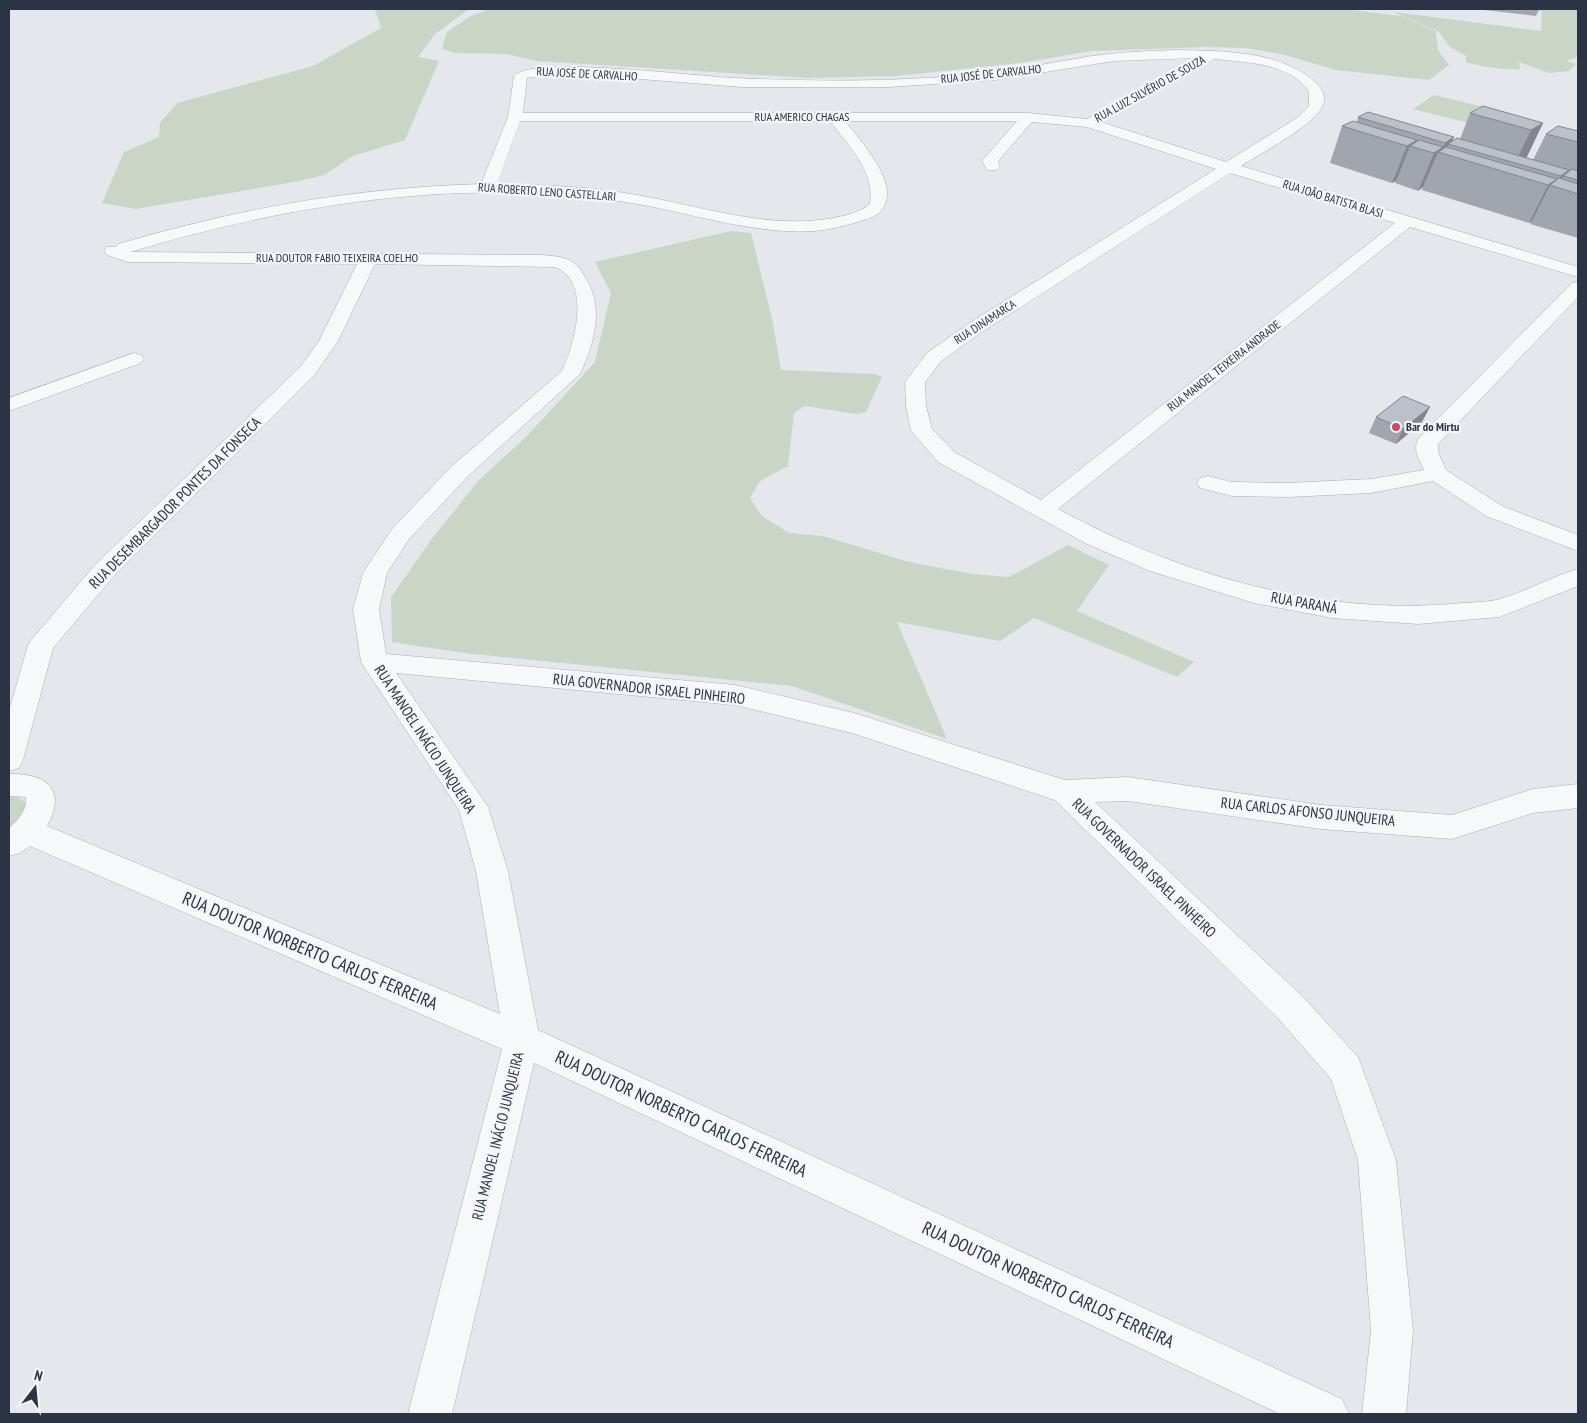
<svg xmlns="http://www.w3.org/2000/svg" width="1587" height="1423" font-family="'PT Sans Narrow',sans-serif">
	<rect width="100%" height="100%" fill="#e4e7ec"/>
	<path fill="#c9d6c5" d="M 375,9 L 469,9 L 435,34 L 418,57 L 439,61 L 405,140 L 353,156 L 324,175 L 299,181 L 136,209 L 102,203 L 124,152 L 159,137 L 160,123 L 177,103 L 313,66 L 381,28 Z
		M 489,9 L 1345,9 L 1401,16 L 1436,31 L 1438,50 L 1449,65 L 1429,80 L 1336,70 L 1281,54 L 1245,48 L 1207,47 L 1092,51 L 1020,63 L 896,76 L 808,78 L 537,61 L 506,54 L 455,53 L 442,49 L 446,33 L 469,17 Z
		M 1524,9 L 1578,9 L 1578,57 L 1566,61 L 1576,64 L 1569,71 L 1549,73 L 1519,62 L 1520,69 C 1502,70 1483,67 1466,62 L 1466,56 L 1450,47 L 1438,31 L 1393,12 L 1541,31 L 1542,11 Z
		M 1434,95 L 1496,110 L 1477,125 L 1413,109 Z
		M 731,231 L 751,233 L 772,319 L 781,370 L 875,374 L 882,377 L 866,412 L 856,414 L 805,406 L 794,413 L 788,466 L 760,481 L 750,498 L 762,516 L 789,533 L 823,536 L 909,562 L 972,574 L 1009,577 L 1068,545 L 1109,565 L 1077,611 L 1194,662 L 1177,677 L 1034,618 L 1000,641 L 897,622 L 947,739 L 792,686 L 464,653 L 392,642 L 391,597 L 431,540 L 479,480 L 527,436 L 595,362 L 611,293 L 595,262 Z
		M 9,796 C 18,796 25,799 27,808 L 9,832 Z"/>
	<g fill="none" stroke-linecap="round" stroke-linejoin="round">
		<g stroke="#a9aeb7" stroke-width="1">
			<path id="minor" d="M 1175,50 C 1222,51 1277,50 1314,81 C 1321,87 1327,96 1323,105 C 1314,126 1261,153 1241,166 L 1578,267 L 1578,277 L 1410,227 L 1058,509 C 1176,573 1316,615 1451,604 C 1465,602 1482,603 1496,600 C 1524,593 1550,577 1578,569 L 1578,586 L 1499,617 L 1418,624 L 1332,618 L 1254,603 L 1150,571 L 1087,544 L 938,462 L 915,435 L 911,431 L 906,406 L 905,382 L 927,353 L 971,322 L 1216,169 L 1087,127 L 1032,122 L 998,161 L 1000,167 L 997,170 L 987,170 L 982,161 L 1017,121 L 845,121 C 860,140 896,179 885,204 C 881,216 868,219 857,222 C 843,226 829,230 814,231 C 751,235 687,211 625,202 C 458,177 290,204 130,252 L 542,255 C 551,256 561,256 569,260 C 576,263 581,270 585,277 C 605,307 594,344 580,374 L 468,476 L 409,539 L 387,573 L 379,609 L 386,654 L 735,685 L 854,713 L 1065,780 L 1128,777 L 1321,805 L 1452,815 L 1533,789 L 1578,784 L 1578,808 L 1533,813 L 1452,839 L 1321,829 L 1128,801 L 1095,802 L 1302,996 L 1358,1057 L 1396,1160 L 1413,1331 L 1406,1414 L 1362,1414 L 1371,1331 L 1358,1160 L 1331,1079 L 1278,1018 L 1055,800 L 852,733 L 735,705 L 396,673 L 488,807 L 508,871 L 538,1030 L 1342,1399 L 1349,1414 L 1280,1414 L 534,1063 L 452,1414 L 408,1414 L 502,1049 L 30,846 L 20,853 L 9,856 L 9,828 C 19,819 27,811 26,797 L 9,796 L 9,774 C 45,773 68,789 47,826 L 500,1014 L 476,871 L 459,810 L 361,662 L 353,609 L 363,573 L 392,529 L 452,466 L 562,371 C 574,345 593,282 555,267 L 375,264 L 338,341 L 315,374 L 113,577 L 53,648 L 23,760 L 19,768 L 9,771 L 9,711 L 28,645 L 32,639 L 95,565 L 301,366 L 319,341 L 357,264 L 128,262 L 107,255 L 104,251 L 107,247 L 116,247 L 118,244 C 242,208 352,188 481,184 L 508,117 L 514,76 C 531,55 701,77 735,78 C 821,82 909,82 995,72 C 1028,68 1060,61 1092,56 C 1120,52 1147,51 1175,50 ZM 1197,58 L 1087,119 L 1028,113 L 523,113 L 527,78 L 553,74 L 577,74 L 742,87 L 889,87 L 995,80 L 1114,61 ZM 1214,59 C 1245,62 1291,63 1309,92 L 1309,106 L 1297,118 L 1226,162 L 1101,122 ZM 520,121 L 830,121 C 848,145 875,171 870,203 C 864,210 856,212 847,215 C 772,235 693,202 618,192 C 578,186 537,185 497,184 ZM 1230,173 L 1395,223 L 1041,500 L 954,452 L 932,429 L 926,406 L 925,382 L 941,361 L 985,330 Z
				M 1578,282 L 1578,297 L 1438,444 L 1438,452 L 1446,470 L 1502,506 L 1578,535 L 1578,551 L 1486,516 L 1433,481 L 1371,493 L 1288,497 L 1232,496 L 1200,488 L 1197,483 L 1200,478 L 1208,476 L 1232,482 L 1288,483 L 1371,479 L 1424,470 C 1419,459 1412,449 1419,438 L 1572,283 Z
				M 134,353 L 141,355 L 144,359 L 141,363 L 9,411 L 9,398 Z"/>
		</g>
		<use href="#minor" fill="#f7f8fa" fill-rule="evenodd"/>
	</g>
	<path fill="#a1a5ae" d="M 1476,9 L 1539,9 L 1536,16 Z
		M 1470,113 L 1543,123 L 1526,158 L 1533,160 L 1546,134 L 1578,131 L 1578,238 L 1530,224 L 1532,221 L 1529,223 L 1422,190 L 1423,187 L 1418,191 L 1395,183 L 1396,181 L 1392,183 L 1330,163 L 1342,126 L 1357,122 L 1358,117 L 1453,141 L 1460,139 Z
		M 1376,417 L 1422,422 L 1396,444 L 1369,433 Z"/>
	<path fill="#83868d" d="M 1543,123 L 1526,159 L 1515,163 L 1531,130 Z
		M 1454,137 L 1451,145 L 1448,144 L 1444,154 L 1438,152 L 1423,187 L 1418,191 L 1434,153 L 1443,147 L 1445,143 Z
		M 1417,140 L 1414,147 L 1410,146 L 1396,181 L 1392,183 L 1407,146 Z
		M 1569,170 L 1566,177 L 1563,176 L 1557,188 L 1555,187 L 1561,176 Z
		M 1557,179 L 1553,186 L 1550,185 L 1532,221 L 1529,223 L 1548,185 Z
		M 1430,407 L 1422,422 L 1396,444 L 1403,429 Z"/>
	<path fill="#bbc0ca" stroke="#83868d" d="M 1526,9 L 1539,9 L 1539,10 Z
		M 1483,106 L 1543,123 L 1531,130 L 1470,113 Z
		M 1368,112 L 1454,137 L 1445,143 L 1358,117 Z
		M 1353,121 L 1417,140 L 1407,146 L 1342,126 Z
		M 1558,126 L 1578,131 L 1578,142 L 1546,134 Z
		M 1457,138 L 1569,170 L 1561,176 L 1448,144 Z
		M 1419,140 L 1443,147 L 1434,153 L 1410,146 Z
		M 1446,147 L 1557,179 L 1548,185 L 1438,152 Z
		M 1572,169 L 1578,171 L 1578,180 L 1563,176 Z
		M 1559,178 L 1578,184 L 1578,194 L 1550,185 Z
		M 1403,396 L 1430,407 L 1403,429 L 1376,417 Z"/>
	<circle fill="#d1495b" stroke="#f4f6f9" stroke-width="2" cx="1396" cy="427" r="5"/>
	<g text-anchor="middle" stroke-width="4.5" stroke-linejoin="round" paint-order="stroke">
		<g font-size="12" fill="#2b3445" stroke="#f4f6f9">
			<text transform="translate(587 74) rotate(3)" y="4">RUA JOSÉ DE CARVALHO</text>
			<text transform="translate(991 74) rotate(-6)" y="4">RUA JOSÉ DE CARVALHO</text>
			<text transform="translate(1150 89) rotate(-29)" y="4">RUA LUIZ SILVÉRIO DE SOUZA</text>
			<text x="802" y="121">RUA AMERICO CHAGAS</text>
			<text transform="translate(547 192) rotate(4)" y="4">RUA ROBERTO LENO CASTELLARI</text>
			<text transform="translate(1333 199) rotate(17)" y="4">RUA JOÃO BATISTA BLASI</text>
			<text x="337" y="262">RUA DOUTOR FABIO TEIXEIRA COELHO</text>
			<text transform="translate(985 322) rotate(-33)" y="4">RUA DINAMARCA</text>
			<text transform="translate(1224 366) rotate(-38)" y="4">RUA MANOEL TEIXEIRA ANDRADE</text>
		</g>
		<g font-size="12" font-weight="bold" fill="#2b3445" stroke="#f4f6f9" text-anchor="start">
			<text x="1406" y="431">Bar do Mirtu</text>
		</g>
		<g font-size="15" fill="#2b3445" stroke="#f4f6f9">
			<text transform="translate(175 503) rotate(-45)" y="5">RUA DESEMBARGADOR PONTES DA FONSECA</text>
			<text transform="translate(1304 603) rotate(10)" y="5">RUA PARANÁ</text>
			<text transform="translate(649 689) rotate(6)" y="5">RUA GOVERNADOR ISRAEL PINHEIRO</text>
			<text transform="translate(425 739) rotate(57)" y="5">RUA MANOEL INÁCIO JUNQUEIRA</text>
			<text transform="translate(1308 812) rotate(6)" y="5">RUA CARLOS AFONSO JUNQUEIRA</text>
			<text transform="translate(1144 868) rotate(44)" y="5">RUA GOVERNADOR ISRAEL PINHEIRO</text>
			<text transform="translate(498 1136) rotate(-76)" y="5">RUA MANOEL INÁCIO JUNQUEIRA</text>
		</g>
		<g font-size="18" fill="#2b3445" stroke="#f4f6f9">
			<text transform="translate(310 951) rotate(23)" y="6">RUA DOUTOR NORBERTO CARLOS FERREIRA</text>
			<text transform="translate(681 1114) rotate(25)" y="6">RUA DOUTOR NORBERTO CARLOS FERREIRA</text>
			<text transform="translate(1048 1285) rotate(25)" y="6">RUA DOUTOR NORBERTO CARLOS FERREIRA</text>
		</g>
	</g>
	<rect width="1587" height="1423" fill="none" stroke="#2b3445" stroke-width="20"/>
	<g transform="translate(35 1388) rotate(16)" stroke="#f4f6f9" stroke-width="4" paint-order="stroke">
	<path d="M0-4L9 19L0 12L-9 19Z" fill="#2b3445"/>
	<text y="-8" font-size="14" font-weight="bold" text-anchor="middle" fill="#2b3445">N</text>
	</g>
</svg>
